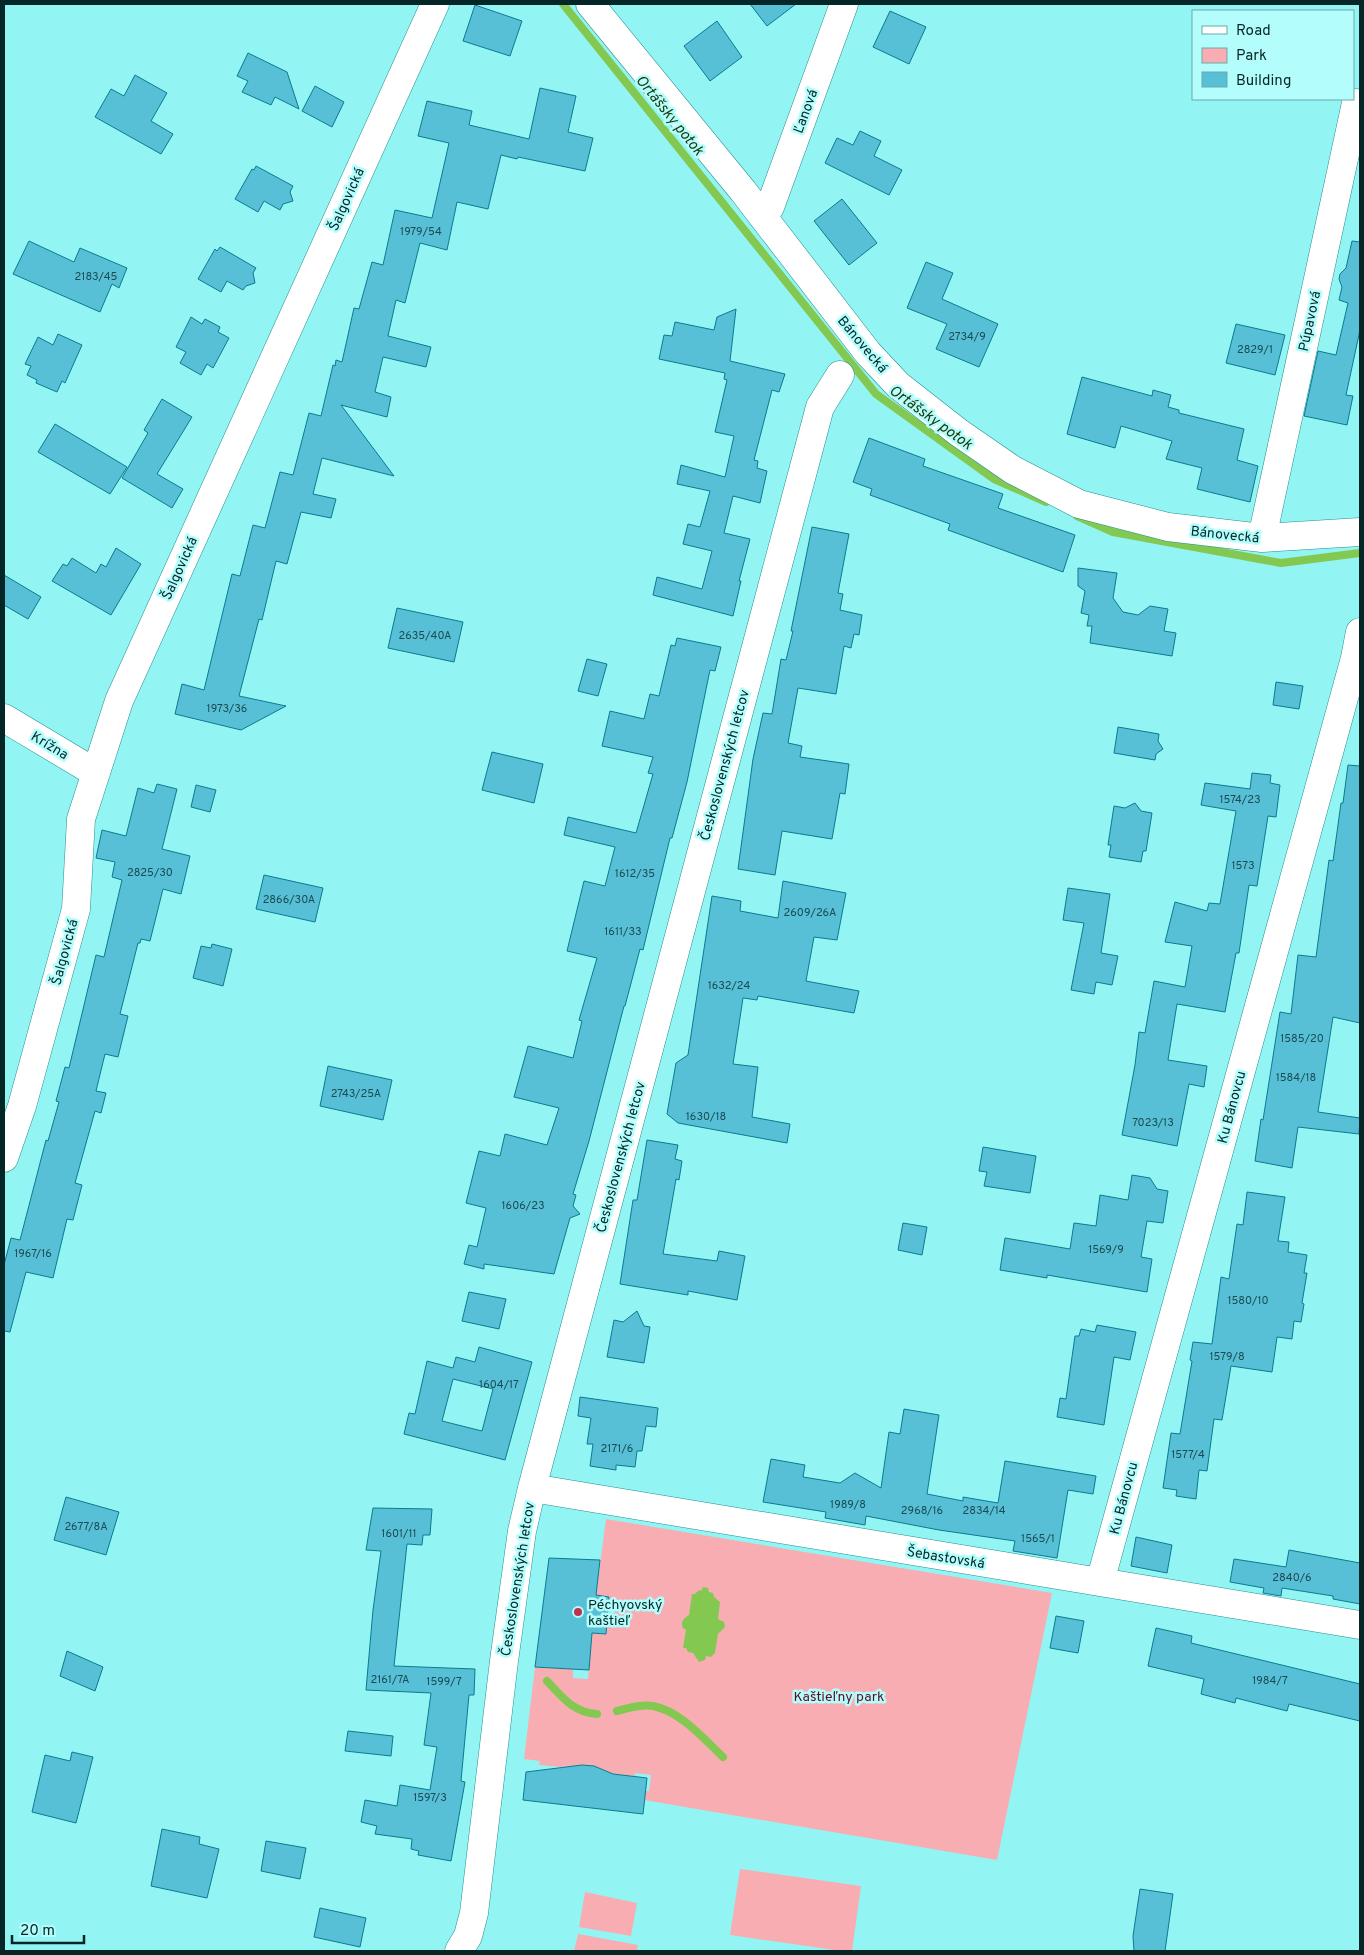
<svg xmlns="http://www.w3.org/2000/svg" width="1364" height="1955" font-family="Overpass,sans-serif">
	<rect width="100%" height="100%" fill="#93f5f3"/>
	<path fill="#f8adb3" d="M 606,1519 L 1052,1593 L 997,1860 L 644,1800 L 646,1791 L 649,1791 L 651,1775 L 635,1773 L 635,1776 L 613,1774 L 594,1766 L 582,1765 L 560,1767 L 539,1765 L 540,1761 L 524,1759 L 535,1667 L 573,1669 L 573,1678 L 588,1679 L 592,1633 L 606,1633 L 607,1622 L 614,1622 L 615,1609 L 608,1609 L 609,1597 L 596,1595 Z
		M 740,1869 L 861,1886 L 852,1951 L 841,1951 L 730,1935 Z
		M 585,1892 L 637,1903 L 631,1936 L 579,1927 Z
		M 578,1934 L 638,1945 L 637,1951 L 574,1951 Z"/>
	<path fill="#83c850" d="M 703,1587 L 708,1588 L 709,1592 L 713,1593 L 714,1597 L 720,1602 L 718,1619 L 724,1622 L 725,1627 L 718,1634 L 715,1653 L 711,1657 L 706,1656 L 705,1660 L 699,1662 L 693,1653 L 688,1652 L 686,1648 L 683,1648 L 686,1630 L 683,1628 C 680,1622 684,1618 689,1615 L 692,1594 L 695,1594 L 699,1590 L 701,1591 Z"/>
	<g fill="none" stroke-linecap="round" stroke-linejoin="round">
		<path stroke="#83c850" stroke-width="8" d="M 563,4 L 876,394 L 994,479 L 1046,502
			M 1077,516 L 1113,532 L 1281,563 L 1360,553
			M 547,1681 C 562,1697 574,1713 597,1714
			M 617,1711 C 629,1708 641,1704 653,1706 C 680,1711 703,1738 723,1757"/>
	</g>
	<path fill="#57bfd6" stroke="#0a7b8f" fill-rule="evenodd" d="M 750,4 L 796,4 L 767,26 Z
		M 475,5 L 522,21 L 510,56 L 463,41 Z
		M 890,11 L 926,27 L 909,64 L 873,47 Z
		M 717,21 L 742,57 L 710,81 L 684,46 Z
		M 248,53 L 287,72 L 299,109 L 275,97 L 271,105 L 242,92 L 248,81 L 237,76 Z
		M 135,75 L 167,93 L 151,121 L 173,134 L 161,154 L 95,117 L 111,89 L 124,96 Z
		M 315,86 L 344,102 L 332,127 L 302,111 Z
		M 540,88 L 576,96 L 568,132 L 593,138 L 585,171 L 518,157 L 517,159 L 501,155 L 488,209 L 457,202 L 447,250 L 420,243 L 405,303 L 396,300 L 388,336 L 431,347 L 426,367 L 383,357 L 375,392 L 391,397 L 387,417 L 341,405 L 394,476 L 322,458 L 313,494 L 336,499 L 331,518 L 301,512 L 287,564 L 276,561 L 262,620 L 259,619 L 239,696 L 286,706 L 241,730 L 175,714 L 182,684 L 204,690 L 232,574 L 240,576 L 253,525 L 265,528 L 280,472 L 293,475 L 309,413 L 321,416 L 333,365 L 335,366 L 336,360 L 342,362 L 354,308 L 359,309 L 372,262 L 383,265 L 395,210 L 432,218 L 449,143 L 418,136 L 427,101 L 472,111 L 469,125 L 529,139 Z
		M 860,131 L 881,141 L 874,156 L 902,170 L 889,195 L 825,163 L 837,138 L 853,145 Z
		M 256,166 L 293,186 L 290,192 L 293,201 L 283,204 L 280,210 L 264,201 L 258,212 L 235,199 L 252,169 L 254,170 Z
		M 842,199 L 877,243 L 849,265 L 814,221 Z
		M 29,241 L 74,262 L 80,248 L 127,268 L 119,288 L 112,284 L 100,312 L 13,274 Z
		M 1352,241 L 1360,242 L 1360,330 L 1346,395 L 1353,396 L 1347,425 L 1304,416 L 1318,351 L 1336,355 L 1348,303 L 1339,300 L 1342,287 L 1339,279 L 1340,274 L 1346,268 Z
		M 220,247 L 256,268 L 253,273 L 255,283 L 246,286 L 243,290 L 227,281 L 221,292 L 198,279 L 215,249 L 217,251 Z
		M 926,262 L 953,273 L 942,299 L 998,324 L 979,367 L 936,349 L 947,324 L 907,308 Z
		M 736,309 L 730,361 L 785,374 L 779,392 L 772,390 L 754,460 L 758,461 L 757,468 L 767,471 L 760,503 L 733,496 L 724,533 L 750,539 L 739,581 L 741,581 L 733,616 L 653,595 L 657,577 L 702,589 L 712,551 L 683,544 L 688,524 L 700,527 L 710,491 L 677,484 L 681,465 L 725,477 L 734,436 L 715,432 L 727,380 L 724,379 L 725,373 L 659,359 L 664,335 L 672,336 L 675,322 L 714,330 L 717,317 Z
		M 191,317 L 202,324 L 205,319 L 220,327 L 218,332 L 229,338 L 213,368 L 207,364 L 201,375 L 180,363 L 186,352 L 176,347 Z
		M 1236,324 L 1285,335 L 1275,375 L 1226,363 Z
		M 58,334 L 82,345 L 65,383 L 62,381 L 57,392 L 36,383 L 37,380 L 27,375 L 31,366 L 25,364 L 38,337 L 53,345 Z
		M 1082,377 L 1152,396 L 1153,390 L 1171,395 L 1168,407 L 1179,410 L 1179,413 L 1244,429 L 1237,460 L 1258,466 L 1250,502 L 1197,489 L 1202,468 L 1166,459 L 1172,441 L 1121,426 L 1115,448 L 1067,434 Z
		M 162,399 L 192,417 L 157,474 L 183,489 L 172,508 L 122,478 L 148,433 L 144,430 Z
		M 55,424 L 127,467 L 110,494 L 38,452 Z
		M 869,438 L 925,459 L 923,466 L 1003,494 L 998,508 L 1075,535 L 1063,572 L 948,530 L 950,524 L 870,495 L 872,489 L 853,482 Z
		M 812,527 L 849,534 L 838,593 L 843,594 L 840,610 L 862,615 L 859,635 L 854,634 L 851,648 L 844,646 L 836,694 L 798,688 L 788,743 L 802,746 L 800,757 L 849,764 L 845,794 L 840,793 L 832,839 L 782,831 L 775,875 L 738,869 L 753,759 L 763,713 L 772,714 L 781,659 L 786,660 L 793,631 L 791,631 Z
		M 116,548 L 141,564 L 111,615 L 52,581 L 63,564 L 67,566 L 72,558 L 96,573 L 101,564 L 106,567 Z
		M 1078,568 L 1117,573 L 1113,598 L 1123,612 L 1138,615 L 1150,606 L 1168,609 L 1164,631 L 1176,633 L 1172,656 L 1090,643 L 1092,626 L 1087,626 L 1089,615 L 1081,613 L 1085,591 L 1078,586 Z
		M 4,575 L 41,597 L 28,619 L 4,605 Z
		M 397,608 L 463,622 L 454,662 L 388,648 Z
		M 677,638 L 721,647 L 715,671 L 710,670 L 687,782 L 672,838 L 670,838 L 643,950 L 640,949 L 625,1006 L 624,1006 L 589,1141 L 573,1194 L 576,1195 L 573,1206 L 580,1214 L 570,1218 L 554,1274 L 484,1264 L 484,1269 L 464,1264 L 469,1245 L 477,1247 L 486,1208 L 466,1203 L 479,1151 L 500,1156 L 505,1134 L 547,1145 L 559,1108 L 514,1097 L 528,1046 L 573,1058 L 582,1021 L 579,1020 L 597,958 L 567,951 L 584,881 L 605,886 L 615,847 L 564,835 L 568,817 L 636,833 L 653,774 L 648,773 L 653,757 L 602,746 L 610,711 L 644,719 L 650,694 L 659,696 L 671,645 L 675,646 Z
		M 587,659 L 607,664 L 598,696 L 578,691 Z
		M 1276,682 L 1303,686 L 1299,709 L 1273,705 Z
		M 1118,727 L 1159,734 L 1158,741 L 1163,749 L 1156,754 L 1155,760 L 1114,753 Z
		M 492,752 L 543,764 L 534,803 L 482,790 Z
		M 1348,765 L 1360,766 L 1360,1023 L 1333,1017 L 1318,1112 L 1360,1118 L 1359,1134 L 1298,1127 L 1292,1168 L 1255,1161 L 1261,1119 L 1263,1120 L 1280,1012 L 1291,1014 L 1298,955 L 1316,957 L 1329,860 L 1333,861 L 1341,803 L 1343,803 Z
		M 1252,773 L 1271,775 L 1270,783 L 1280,785 L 1276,817 L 1268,816 L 1257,886 L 1249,885 L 1239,953 L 1236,953 L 1225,1012 L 1177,1004 L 1168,1060 L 1207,1066 L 1204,1087 L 1189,1084 L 1177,1146 L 1122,1135 L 1135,1065 L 1139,1032 L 1145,1033 L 1154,981 L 1185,987 L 1192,946 L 1165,942 L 1175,902 L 1207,911 L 1209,903 L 1220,904 L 1236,811 L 1201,805 L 1205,783 L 1250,789 Z
		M 157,784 L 177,789 L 162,849 L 190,856 L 181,894 L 163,889 L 150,941 L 141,939 L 140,943 L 138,943 L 120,1014 L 128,1016 L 118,1057 L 105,1054 L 96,1091 L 106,1093 L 101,1113 L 95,1111 L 75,1183 L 82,1185 L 73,1220 L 67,1219 L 53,1278 L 26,1272 L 10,1332 L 4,1331 L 4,1265 L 11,1238 L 20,1240 L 46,1140 L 48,1141 L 59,1102 L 56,1101 L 65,1067 L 69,1068 L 96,955 L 104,957 L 122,880 L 112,877 L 115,862 L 96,858 L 102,830 L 126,836 L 138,788 L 154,793 Z
		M 196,785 L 216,790 L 210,812 L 191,807 Z
		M 1135,803 L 1141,811 L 1152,813 L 1146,851 L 1143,851 L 1141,862 L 1109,857 L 1111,845 L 1108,845 L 1114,806 L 1125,808 Z
		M 264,875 L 323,888 L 315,922 L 256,909 Z
		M 783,881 L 846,893 L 837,940 L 814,937 L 806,981 L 859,991 L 854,1013 L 758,996 L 757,1000 L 743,998 L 733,1064 L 758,1067 L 752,1117 L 790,1124 L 787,1143 L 678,1123 L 667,1114 L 676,1063 L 688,1055 L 712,896 L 741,901 L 740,911 L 778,918 Z
		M 1068,888 L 1110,894 L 1101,953 L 1118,956 L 1112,985 L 1096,982 L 1094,994 L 1071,990 L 1084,923 L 1063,920 Z
		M 212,944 L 232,949 L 223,986 L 193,978 L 201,946 L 211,948 Z
		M 328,1066 L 392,1080 L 383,1120 L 320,1106 Z
		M 647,1140 L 678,1145 L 675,1159 L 682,1161 L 679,1180 L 676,1179 L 663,1254 L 717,1261 L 719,1251 L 745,1256 L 737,1300 L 688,1291 L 688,1295 L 620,1284 L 633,1200 L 637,1200 Z
		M 983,1147 L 1036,1156 L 1030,1193 L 984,1186 L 987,1172 L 979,1171 Z
		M 1132,1175 L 1150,1178 L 1157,1189 L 1168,1191 L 1163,1223 L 1147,1221 L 1141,1257 L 1152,1259 L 1147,1292 L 1047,1275 L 1047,1278 L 1000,1270 L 1005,1238 L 1070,1249 L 1074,1223 L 1096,1226 L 1100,1195 L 1128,1200 Z
		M 1247,1192 L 1285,1197 L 1278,1241 L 1289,1242 L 1288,1252 L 1307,1255 L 1304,1273 L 1307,1273 L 1302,1303 L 1304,1304 L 1301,1322 L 1294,1321 L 1292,1339 L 1277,1337 L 1272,1372 L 1231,1366 L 1222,1420 L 1214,1419 L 1207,1471 L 1199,1470 L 1196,1499 L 1176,1496 L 1177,1490 L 1163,1488 L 1171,1433 L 1180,1434 L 1192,1361 L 1190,1360 L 1193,1342 L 1212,1344 L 1221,1277 L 1229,1279 L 1237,1224 L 1243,1225 Z
		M 903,1223 L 927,1227 L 922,1255 L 898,1250 Z
		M 469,1292 L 506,1299 L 499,1329 L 462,1321 Z
		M 637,1311 L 644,1326 L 650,1327 L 644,1363 L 607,1357 L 614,1320 L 623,1322 Z
		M 1097,1325 L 1136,1332 L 1130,1360 L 1114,1357 L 1104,1425 L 1057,1417 L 1060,1398 L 1066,1399 L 1075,1336 L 1079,1336 L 1081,1329 L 1095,1332 Z
		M 479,1347 L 532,1362 L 505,1460 L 404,1434 L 409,1413 L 415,1414 L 427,1361 L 453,1368 L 456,1357 L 475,1362 ZM 453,1379 L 493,1389 L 482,1431 L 442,1421 Z
		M 580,1397 L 658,1408 L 656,1427 L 646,1426 L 642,1451 L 637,1451 L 635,1467 L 616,1465 L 616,1470 L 590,1466 L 593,1444 L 587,1444 L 591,1418 L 578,1416 Z
		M 904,1409 L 939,1415 L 927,1494 L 963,1501 L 963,1497 L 998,1503 L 1005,1461 L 1096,1476 L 1093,1494 L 1068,1490 L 1057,1558 L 1013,1551 L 1015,1541 L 939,1530 L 866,1516 L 865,1525 L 825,1518 L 826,1512 L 763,1502 L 771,1459 L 805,1465 L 803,1477 L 840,1483 L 855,1473 L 881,1488 L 889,1432 L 900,1434 Z
		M 66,1497 L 119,1512 L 106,1555 L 54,1540 Z
		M 373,1508 L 432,1509 L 430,1535 L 423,1535 L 422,1545 L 407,1544 L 394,1666 L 475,1669 L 474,1695 L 469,1695 L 461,1781 L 465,1782 L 451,1861 L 418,1855 L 419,1851 L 411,1849 L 412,1839 L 375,1834 L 377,1826 L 361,1822 L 365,1800 L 397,1806 L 400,1785 L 430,1790 L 437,1747 L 424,1745 L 431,1693 L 366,1690 L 373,1610 L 381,1551 L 366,1550 Z
		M 1136,1537 L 1172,1545 L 1167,1573 L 1131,1566 Z
		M 1289,1550 L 1360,1563 L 1360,1604 L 1333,1599 L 1333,1596 L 1282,1588 L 1281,1596 L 1263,1593 L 1264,1588 L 1230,1582 L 1234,1559 L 1286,1567 Z
		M 549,1558 L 600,1560 L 596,1595 L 609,1597 L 607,1622 L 606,1634 L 592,1633 L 589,1670 L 535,1667 Z
		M 1056,1616 L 1084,1621 L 1078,1653 L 1050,1648 Z
		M 1156,1628 L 1192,1636 L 1191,1643 L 1360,1684 L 1360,1721 L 1289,1704 L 1287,1711 L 1236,1698 L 1235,1703 L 1201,1694 L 1204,1679 L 1148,1666 Z
		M 67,1651 L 103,1667 L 95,1691 L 60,1676 Z
		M 348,1731 L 393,1736 L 391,1756 L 345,1751 Z
		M 72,1752 L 93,1757 L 76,1823 L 32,1812 L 45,1755 L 70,1761 Z
		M 582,1765 L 594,1766 L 613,1774 L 647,1778 L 643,1814 L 523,1800 L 526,1772 Z
		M 162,1829 L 200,1837 L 199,1844 L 219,1849 L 207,1898 L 151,1886 Z
		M 266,1841 L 306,1848 L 300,1879 L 261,1871 Z
		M 1140,1889 L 1173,1894 L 1165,1951 L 1134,1951 L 1133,1936 Z
		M 320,1908 L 366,1918 L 360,1947 L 314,1937 Z"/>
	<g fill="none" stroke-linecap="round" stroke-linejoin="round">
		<g stroke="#24908f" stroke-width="29">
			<path id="minor" d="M 590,4 L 743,191 L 868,353 L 898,385 L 958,432 L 1013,470 L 1079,504 L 1168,527 L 1262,538 L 1360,532
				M 762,216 L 770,207 L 844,4
				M 1262,538 L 1356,103
				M 4,718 L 96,773
				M 4,1158 L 22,1106 L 76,909 L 81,819 L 119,701 L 435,4
				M 532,1488 L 1360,1625
				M 1100,1582 L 1355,658 L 1360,632
				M 459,1951 L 468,1936 L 474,1913 L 504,1661 L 522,1531 L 532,1488 L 820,407 L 840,375"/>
		</g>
		<use href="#minor" stroke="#fff" stroke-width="28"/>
	</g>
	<circle fill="#c1304e" stroke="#b3fefd" stroke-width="2" cx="578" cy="1612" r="5"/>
	<g text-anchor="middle" stroke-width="5" stroke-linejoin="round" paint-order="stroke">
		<g font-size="11" fill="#1a4c52">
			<text x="421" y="235">1979/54</text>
			<text x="96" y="280">2183/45</text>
			<text x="967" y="340">2734/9</text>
			<text x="1255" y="353">2829/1</text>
			<text x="425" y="639">2635/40A</text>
			<text x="227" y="712">1973/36</text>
			<text x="1240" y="803">1574/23</text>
			<text x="1243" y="869">1573</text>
			<text x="150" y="876">2825/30</text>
			<text x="635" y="877">1612/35</text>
			<text x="289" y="903">2866/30A</text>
			<text x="810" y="916">2609/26A</text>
			<text x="623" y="935">1611/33</text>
			<text x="729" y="989">1632/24</text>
			<text x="1302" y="1042">1585/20</text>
			<text x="1296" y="1081">1584/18</text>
			<text x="356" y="1097">2743/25A</text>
			<text x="706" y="1120">1630/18</text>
			<text x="1153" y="1126">7023/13</text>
			<text x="523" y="1209">1606/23</text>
			<text x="1106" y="1253">1569/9</text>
			<text x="33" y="1257">1967/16</text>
			<text x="1248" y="1304">1580/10</text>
			<text x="1227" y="1360">1579/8</text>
			<text x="499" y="1388">1604/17</text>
			<text x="617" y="1452">2171/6</text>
			<text x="1188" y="1458">1577/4</text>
			<text x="848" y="1508">1989/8</text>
			<text x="922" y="1514">2968/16</text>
			<text x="984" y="1514">2834/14</text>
			<text x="86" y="1530">2677/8A</text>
			<text x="399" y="1537">1601/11</text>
			<text x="1038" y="1542">1565/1</text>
			<text x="1292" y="1581">2840/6</text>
			<text x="390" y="1683">2161/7A</text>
			<text x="1270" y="1684">1984/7</text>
			<text x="444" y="1685">1599/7</text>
			<text x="430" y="1801">1597/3</text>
		</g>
		<g font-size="14" fill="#052626" stroke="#b3fefd">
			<text transform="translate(805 111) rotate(-70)" y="5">Ľanová</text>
			<text transform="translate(346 199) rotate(-66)" y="5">Šalgovická</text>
			<text transform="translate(1309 321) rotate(-78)" y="5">Púpavová</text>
			<text transform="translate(863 344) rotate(50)" y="5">Bánovecká</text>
			<text transform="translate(1225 534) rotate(6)" y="5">Bánovecká</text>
			<text transform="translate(179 568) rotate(-66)" y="5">Šalgovická</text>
			<text transform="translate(50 745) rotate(31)" y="5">Krížna</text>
			<text transform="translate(724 765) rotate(-75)" y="5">Československých letcov</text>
			<text transform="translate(64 952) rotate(-75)" y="5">Šalgovická</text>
			<text transform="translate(1231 1107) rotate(-75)" y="5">Ku Bánovcu</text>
			<text transform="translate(620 1157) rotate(-75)" y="5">Československých letcov</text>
			<text transform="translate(1123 1498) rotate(-75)" y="5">Ku Bánovcu</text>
			<text transform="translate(946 1557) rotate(9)" y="5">Šebastovská</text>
			<text transform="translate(517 1579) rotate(-81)" y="5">Československých letcov</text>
		</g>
		<g font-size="14" fill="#052626" stroke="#b3fefd" text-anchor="start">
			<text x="588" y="1609">Péchyovský<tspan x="588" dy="16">kaštieľ</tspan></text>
		</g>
		<g font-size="14" fill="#610920" stroke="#b3fefd">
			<text x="839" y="1701">Kaštieľny park</text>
		</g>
		<g font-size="15" font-style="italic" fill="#1b3504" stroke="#b3fefd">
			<text transform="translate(670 115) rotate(51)" y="5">Ortášsky potok</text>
			<text transform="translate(931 417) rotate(36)" y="5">Ortášsky potok</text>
		</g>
	</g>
	<rect width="1364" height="1955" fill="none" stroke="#052626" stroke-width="10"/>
	<rect x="1192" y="10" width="162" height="90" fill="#b3fefd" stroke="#6da8a7"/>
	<rect x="1202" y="26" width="25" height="8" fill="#ffffff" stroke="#6da8a7"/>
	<text x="1236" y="35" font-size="15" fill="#052626">Road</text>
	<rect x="1202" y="48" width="25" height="15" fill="#f8adb3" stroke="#6da8a7"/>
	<text x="1236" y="60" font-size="15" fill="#052626">Park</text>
	<rect x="1202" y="72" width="25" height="15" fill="#57bfd6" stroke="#6da8a7"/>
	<text x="1236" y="85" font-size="15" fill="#052626">Building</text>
	<path d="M12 1935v8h72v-8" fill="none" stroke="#052626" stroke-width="2.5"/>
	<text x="20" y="1935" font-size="15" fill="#052626" stroke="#b3fefd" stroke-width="4" paint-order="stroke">20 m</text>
</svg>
